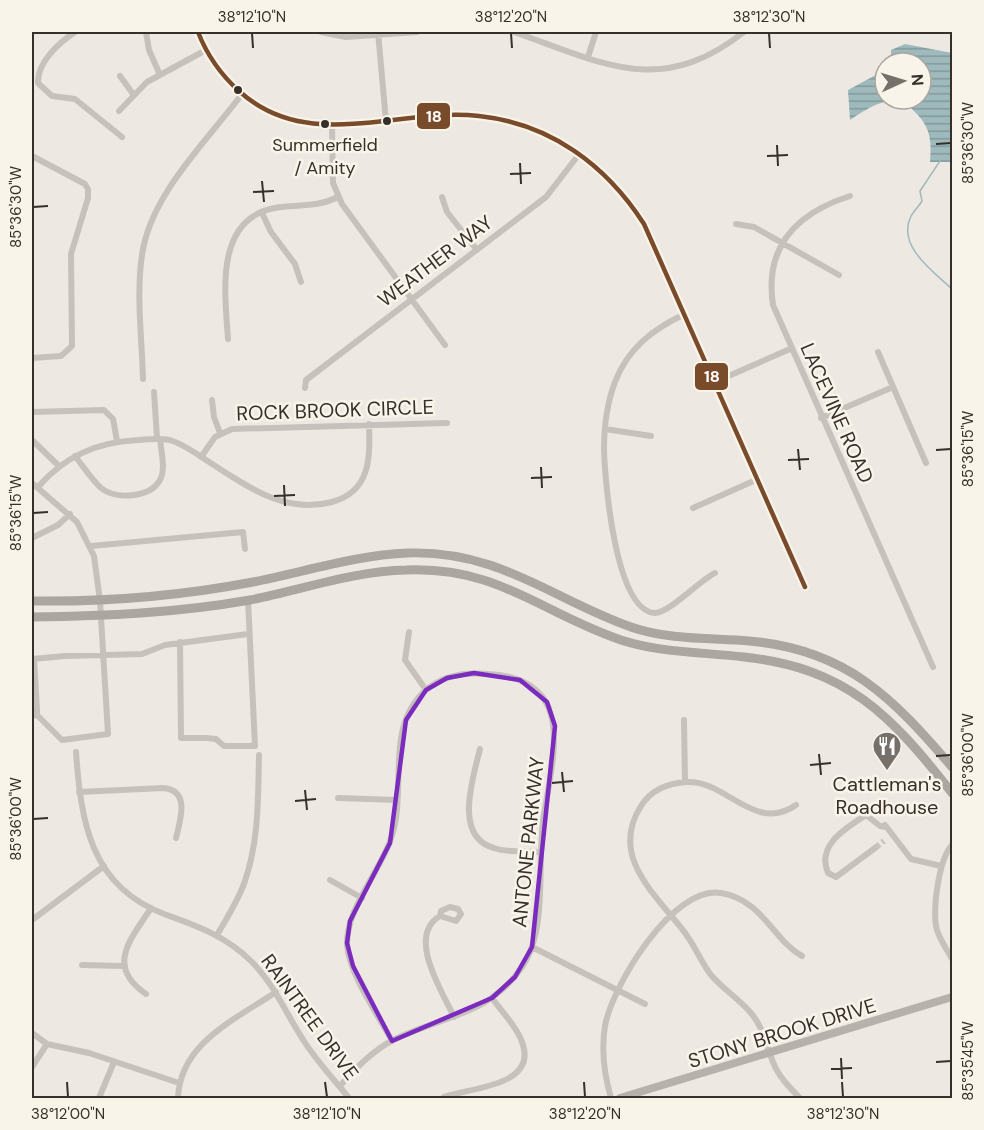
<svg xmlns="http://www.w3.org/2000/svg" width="984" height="1130" font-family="'DM Sans',sans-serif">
	<defs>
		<pattern id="water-rules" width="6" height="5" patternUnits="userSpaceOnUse" patternTransform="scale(1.5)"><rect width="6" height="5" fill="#9fbabd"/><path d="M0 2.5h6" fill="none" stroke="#82989a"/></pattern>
	</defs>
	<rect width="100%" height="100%" fill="#ede9e2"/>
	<path fill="url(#water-rules)" d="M 905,44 L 952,53 L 952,162 L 930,162 C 932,139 930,126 913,110 C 909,106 906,100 898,100 C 882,99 863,111 850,120 L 848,90 L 885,70 L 885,99 L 921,99 L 921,63 L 891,63 L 891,50 Z"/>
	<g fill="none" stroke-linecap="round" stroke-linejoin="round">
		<path stroke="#9fbabd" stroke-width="1.5" d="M 940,161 L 920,191 L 922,201 C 919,206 914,211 911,216 C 896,246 934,272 952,289"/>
		<path stroke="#c9c4bd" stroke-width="6" stroke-dasharray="6 3" stroke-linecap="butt" d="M 875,848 L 884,841"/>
		<path stroke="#c6c1bb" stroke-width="6" d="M 75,32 C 60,42 37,62 38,83 L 52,96 L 75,99 L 122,137
			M 146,32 L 149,50 L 160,75
			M 198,32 C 207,55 220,74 239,91 C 308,154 398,107 479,116 C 551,124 606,165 644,224 L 805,587
			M 321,32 L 346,37 L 417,32
			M 378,32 L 386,121
			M 514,32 C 603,63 660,98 744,32
			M 588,57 L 596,32
			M 120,76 L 133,94
			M 119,111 L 147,82 L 206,50
			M 332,126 L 333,183 L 342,204 L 445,345
			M 32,156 L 85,184 L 88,189 L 88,198 L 71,254 L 72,346 L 61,356 L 32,358
			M 850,196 C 797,213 764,246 773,305 L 933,667
			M 442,197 L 447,212 L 477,250
			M 262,213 L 271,232 L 295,264 L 301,282
			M 736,224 L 754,227 L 839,275
			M 685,314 C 653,329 628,348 615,382 C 607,403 604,427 604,450 C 605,480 615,611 655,613 C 669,613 700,580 715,573
			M 228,339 C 225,294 214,219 275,208 C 297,204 317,208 338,197
			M 878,352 L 926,463
			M 143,379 C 142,339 136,295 142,255 C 150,195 207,141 242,94
			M 715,382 L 790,349
			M 305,388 L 306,380 L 546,197 L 580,153
			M 154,392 L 157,438
			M 212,400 L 214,417 L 220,433
			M 32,412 L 104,410 L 113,419 L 117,441
			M 821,418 L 893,387
			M 605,429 L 651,436
			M 32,440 L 59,466
			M 75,456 C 83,466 92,480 101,488 C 116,500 150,498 160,480 C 166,469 161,451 160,439
			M 201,457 L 215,437 L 232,429 L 447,423
			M 32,483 L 77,522 L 94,556 L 100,601 L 108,734 L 62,740 L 37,715
			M 38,487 C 65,456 97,442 138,440 C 149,439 159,438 170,440 C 183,444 194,452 206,460 C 244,484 283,515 332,502 C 371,491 370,458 369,424
			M 693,508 L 758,479
			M 32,538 L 58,525 L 70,514
			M 91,546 L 243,532 L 245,549
			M 409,632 L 405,660 L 426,690
			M 180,642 L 181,738 L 207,738 L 216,739 L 224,746 L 255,746 L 248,600
			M 32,659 L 65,656 L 142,654 L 165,645 L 248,634
			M 32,716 L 37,715 L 37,710 L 34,659
			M 684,720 L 685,782
			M 480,749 C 473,778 453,837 494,848 C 508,853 525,851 540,852
			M 76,752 C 81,821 90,886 164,914 C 197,926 226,936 251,961 C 275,985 286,1014 304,1041 C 317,1062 334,1079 349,1098
			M 79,792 L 163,788 C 191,790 180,821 176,838
			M 338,798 L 397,800
			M 796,805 C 755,834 726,780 687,782 C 668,783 651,790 641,806 C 609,856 655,894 682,929 C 694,943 700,961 711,975 C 723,989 739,999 751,1013 C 763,1027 766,1045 773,1062 C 778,1076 790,1088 800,1098
			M 885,825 L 911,859 L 941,866
			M 952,845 C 939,859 933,906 936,926 C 938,938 947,949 952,959
			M 875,848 L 836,877 L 828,873 C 816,845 846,828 866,815 L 880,826 L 886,827
			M 330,880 L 362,898
			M 440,916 L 441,911 L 450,907 L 458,909 L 461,914 L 456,921 L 440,916 C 406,936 442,991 454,1017
			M 32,920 L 104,866
			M 217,935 C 227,918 239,899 245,881 C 259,840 258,798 259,755
			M 532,947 L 645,1004
			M 82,965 L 125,966
			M 146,994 C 105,966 131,939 151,908
			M 32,1033 L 47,1044 L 89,1053 L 179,1083
			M 32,1067 L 47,1044
			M 340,1086 C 353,1070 374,1050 393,1040 C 441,1016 489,1016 522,967 C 549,928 536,860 544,814 C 554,754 576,678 488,674 C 467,672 443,675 426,690 C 387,724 404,780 395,824 C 387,866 346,904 347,945 C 349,974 378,1015 392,1041
			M 444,1097 C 467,1088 536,1087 523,1045 C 518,1028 502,1012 492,998
			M 99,1098 L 114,1062
			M 178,1098 C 180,1043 236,1019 276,992
			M 611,1098 C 604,1074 601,1051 605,1026 C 612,986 673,885 721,893 C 763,900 773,940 802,956"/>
		<path stroke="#b7b1ab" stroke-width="8" d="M 620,1098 L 952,997"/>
		<path stroke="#aba6a0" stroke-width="9" d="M 32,601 C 106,602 180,596 253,582 C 304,572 356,555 408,553 C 499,550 552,599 631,627 C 668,640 710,638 749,641 C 846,649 893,698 952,767
			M 32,617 C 105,616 177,613 250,600 C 301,590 354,571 406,570 C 498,566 541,613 621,640 C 661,653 702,652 744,657 C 847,668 891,715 952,793"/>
		<g stroke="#f9f4ea" stroke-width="9">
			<path id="bus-1" d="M 198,32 C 207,55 220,74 239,91 C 308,154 398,107 479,116 C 551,124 606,165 644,224 L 805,587"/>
		</g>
		<use href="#bus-1" stroke="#7a4b2a" stroke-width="4.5"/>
	</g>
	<path fill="none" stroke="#7b2cbf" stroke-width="4.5" stroke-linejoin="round" d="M 474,673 L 520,680 L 547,702 L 555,726 L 532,947 L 515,977 L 492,998 L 392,1041 L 353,966 L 347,943 L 350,921 L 390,843 L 406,720 L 426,690 L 447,678 Z"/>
	<path fill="none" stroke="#372f29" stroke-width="2" d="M 252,33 L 253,48M 511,33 L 512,48M 769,33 L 770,48M 936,144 L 951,143M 777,145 L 778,166M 767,156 L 788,155M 520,163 L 521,184M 510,174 L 531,173M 262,181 L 264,202M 253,192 L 274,191M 33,207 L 48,206M 798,449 L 800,470M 936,450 L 951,449M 788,460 L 809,459M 541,467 L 542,488M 531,478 L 552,477M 284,485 L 285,506M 274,496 L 295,495M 33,513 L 48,512M 819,754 L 821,775M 936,756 L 951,755M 810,765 L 831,763M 562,772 L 564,792M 552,783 L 573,781M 305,790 L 307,810M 295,801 L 316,799M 33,819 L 48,818M 841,1058 L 842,1079M 936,1062 L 951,1061M 831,1069 L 852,1068M 67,1082 L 68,1097M 325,1082 L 327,1097M 584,1082 L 585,1097M 842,1082 L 843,1097"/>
	<defs>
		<g id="restaurant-pin" transform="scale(1.5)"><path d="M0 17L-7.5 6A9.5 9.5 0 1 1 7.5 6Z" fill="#77706a" stroke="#f9f4ea"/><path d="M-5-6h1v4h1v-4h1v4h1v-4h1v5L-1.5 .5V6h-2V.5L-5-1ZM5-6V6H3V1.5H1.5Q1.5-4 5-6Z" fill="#fff"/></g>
	</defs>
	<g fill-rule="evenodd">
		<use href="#restaurant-pin" x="887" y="746"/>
	</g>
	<g fill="#372f29" stroke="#f9f4ea" stroke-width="2">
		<circle cx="238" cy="90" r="5"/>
		<circle cx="387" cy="121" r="5"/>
		<circle cx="325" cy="124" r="5"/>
	</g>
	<g text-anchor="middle" stroke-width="5" stroke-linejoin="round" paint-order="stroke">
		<g font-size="18" fill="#372f29" stroke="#f9f4ea">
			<text x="325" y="151">Summerfield<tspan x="325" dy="23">/ Amity</tspan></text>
		</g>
		<g font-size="20" fill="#372f29" stroke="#f9f4ea">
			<text transform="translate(435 261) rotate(-37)" y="7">WEATHER WAY</text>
			<text transform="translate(335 410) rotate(-2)" y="7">ROCK BROOK CIRCLE</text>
			<text transform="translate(837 413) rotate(66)" y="7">LACEVINE ROAD</text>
			<text transform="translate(528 842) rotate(-84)" y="7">ANTONE PARKWAY</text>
			<text transform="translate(310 1017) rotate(54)" y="7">RAINTREE DRIVE</text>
			<text transform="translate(782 1033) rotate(-17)" y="7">STONY BROOK DRIVE</text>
		</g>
		<g font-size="20" fill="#372f29" stroke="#f9f4ea">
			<text x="887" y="791">Cattleman's<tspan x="887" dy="23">Roadhouse</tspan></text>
		</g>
	</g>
	<g stroke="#f9f4ea" stroke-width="2">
		<rect x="416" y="102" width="35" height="28" rx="6" fill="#7a4b2a"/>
		<rect x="694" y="362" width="35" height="29" rx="6" fill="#7a4b2a"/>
	</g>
	<g font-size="16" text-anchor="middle" font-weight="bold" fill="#fff">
		<text x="434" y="122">18</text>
		<text x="712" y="382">18</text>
	</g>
	<rect width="984" height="1130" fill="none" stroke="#f9f4ea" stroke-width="66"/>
	<g transform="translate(903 81) rotate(86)"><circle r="28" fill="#f9f4ea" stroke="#aba59d" stroke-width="1.5"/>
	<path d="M0-4.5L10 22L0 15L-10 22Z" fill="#77706a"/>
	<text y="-9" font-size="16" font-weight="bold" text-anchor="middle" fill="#372f29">N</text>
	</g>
	<rect x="33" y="33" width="918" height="1064" fill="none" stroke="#372f29" stroke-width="2"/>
	<g font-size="15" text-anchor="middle" fill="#372f29">
		<text x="252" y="22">38°12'10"N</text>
		<text x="511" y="22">38°12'20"N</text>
		<text x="769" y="22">38°12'30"N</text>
		<text transform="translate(968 143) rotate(-90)" y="5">85°36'30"W</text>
		<text transform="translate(16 207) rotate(-90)" y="5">85°36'30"W</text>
		<text transform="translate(968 449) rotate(-90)" y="5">85°36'15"W</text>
		<text transform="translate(16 513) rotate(-90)" y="5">85°36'15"W</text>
		<text transform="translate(968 755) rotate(-90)" y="5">85°36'00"W</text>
		<text transform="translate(16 819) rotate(-90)" y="5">85°36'00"W</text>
		<text transform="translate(968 1061) rotate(-90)" y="5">85°35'45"W</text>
		<text x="68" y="1119">38°12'00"N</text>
		<text x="327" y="1119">38°12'10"N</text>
		<text x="585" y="1119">38°12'20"N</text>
		<text x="843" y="1119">38°12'30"N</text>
	</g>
</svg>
